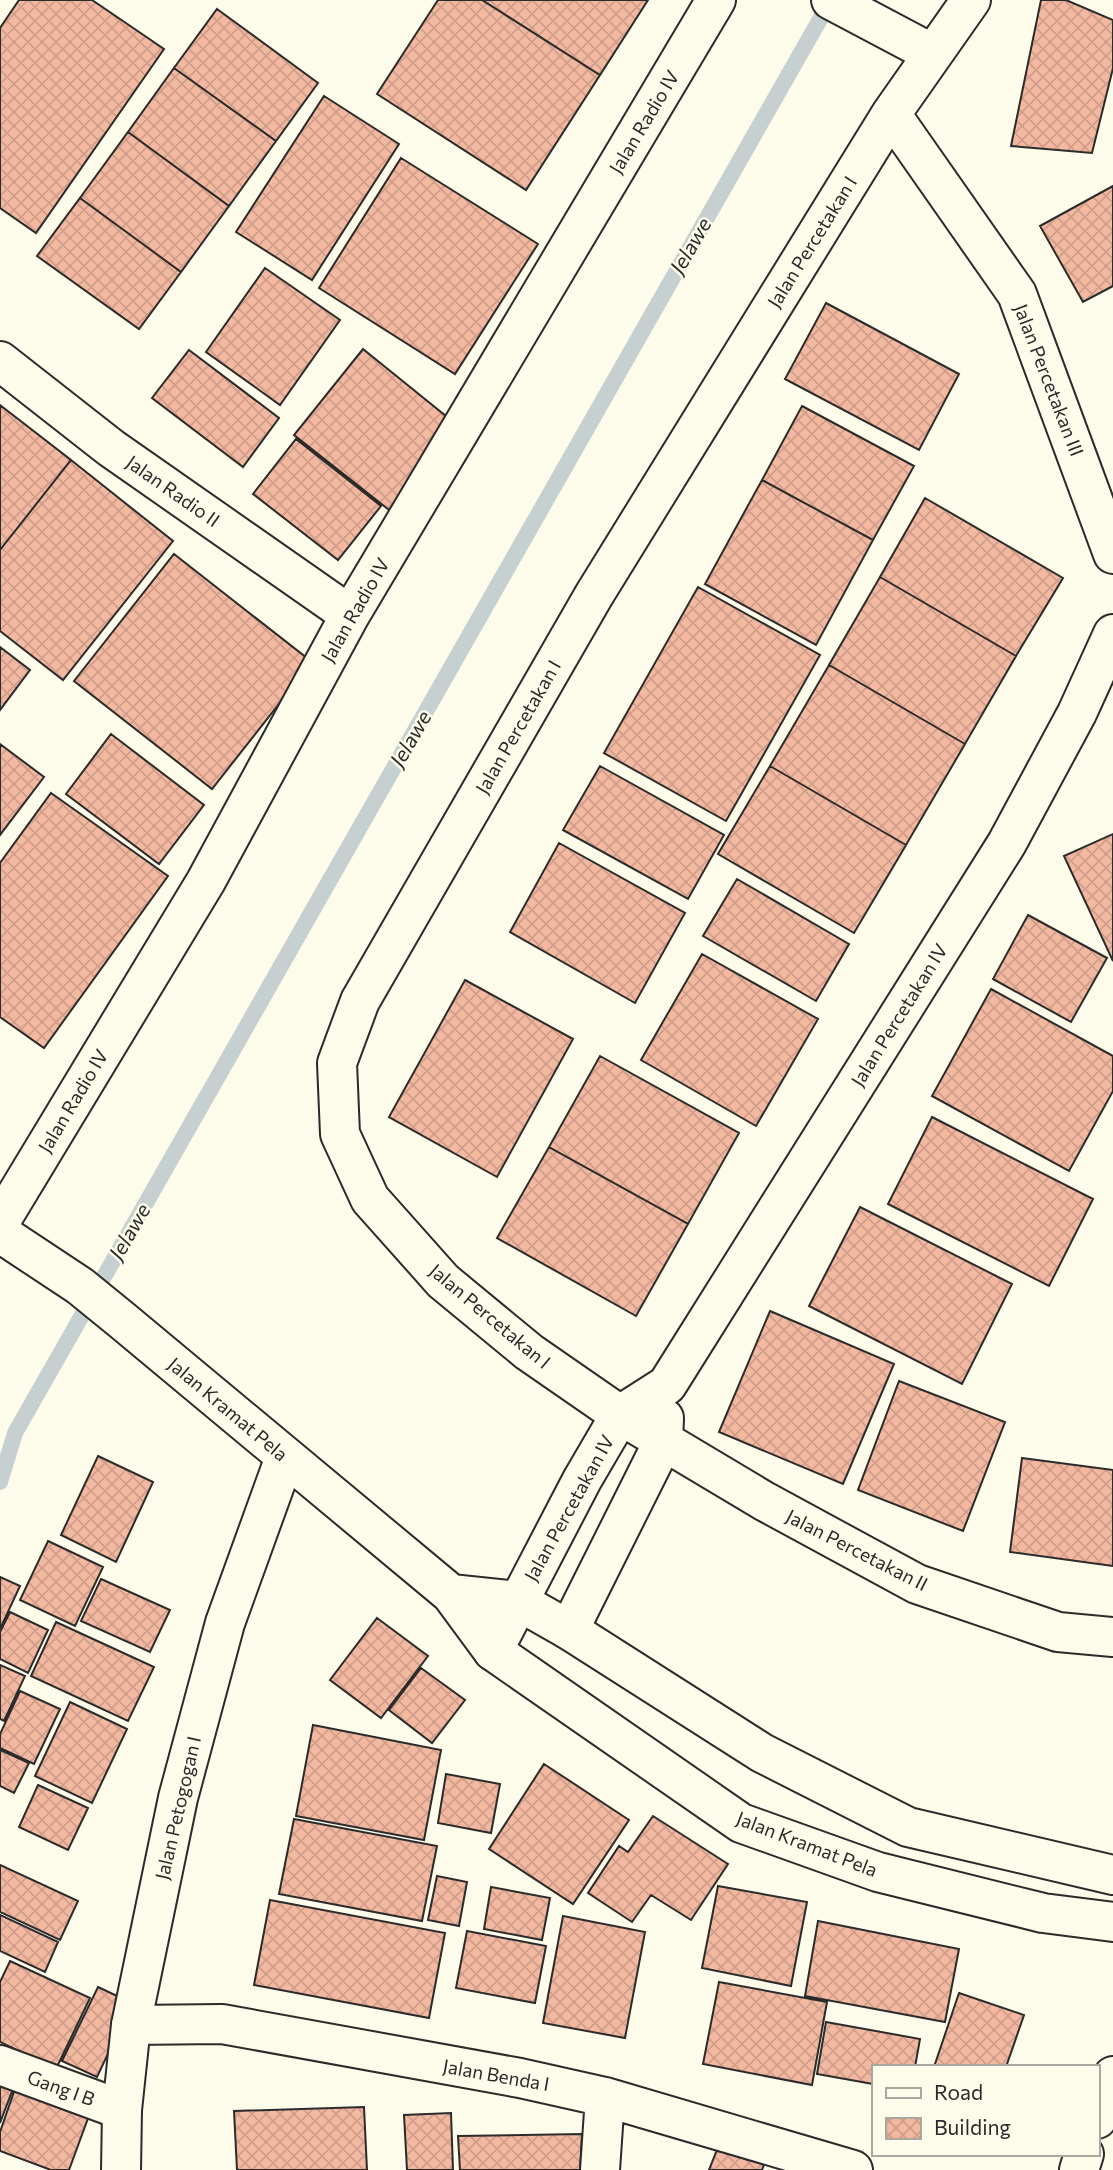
<svg xmlns="http://www.w3.org/2000/svg" width="1113" height="2170" font-family="Commissioner,sans-serif">
	<defs>
		<pattern id="building-cross-hatch" width="8" height="8" patternUnits="userSpaceOnUse" patternTransform="scale(1.75)"><rect width="8" height="8" fill="#f2b8a0"/><path d="M0 0l8 8M0 8l8-8" fill="none" stroke="#d09e8a"/></pattern>
	</defs>
	<rect width="100%" height="100%" fill="#fdfbea"/>
	<g fill="none" stroke-linecap="round" stroke-linejoin="round">
		<path stroke="#c7d0d0" stroke-width="16" d="M 0,1482 L 15,1433 L 831,0"/>
	</g>
	<path fill="url(#building-cross-hatch)" stroke="#2b2b2b" stroke-width="2" d="M 19,0 L 92,0 L 164,49 L 36,233 L 0,208 L 0,28 Z
		M 438,0 L 482,0 L 600,75 L 526,190 L 377,94 Z
		M 482,0 L 648,0 L 600,75 Z
		M 1041,0 L 1066,0 L 1113,20 L 1113,68 L 1092,153 L 1011,146 Z
		M 217,9 L 318,83 L 276,141 L 174,68 Z
		M 174,68 L 276,141 L 229,206 L 128,132 Z
		M 324,96 L 399,144 L 312,280 L 236,232 Z
		M 128,132 L 229,206 L 181,272 L 80,198 Z
		M 401,158 L 538,244 L 455,374 L 319,288 Z
		M 1113,186 L 1113,286 L 1083,302 L 1040,226 Z
		M 80,198 L 181,272 L 139,329 L 37,256 Z
		M 265,268 L 340,320 L 280,405 L 206,352 Z
		M 826,303 L 959,374 L 919,450 L 785,379 Z
		M 363,349 L 457,425 L 398,517 L 294,435 Z
		M 189,350 L 279,418 L 243,467 L 152,398 Z
		M 0,405 L 71,460 L 0,550 Z
		M 802,406 L 914,466 L 873,540 L 762,480 Z
		M 296,439 L 381,506 L 338,560 L 253,494 Z
		M 71,460 L 173,541 L 63,680 L 0,631 L 0,550 Z
		M 762,480 L 873,540 L 816,645 L 705,584 Z
		M 925,498 L 1063,578 L 1016,656 L 880,577 Z
		M 174,554 L 312,662 L 212,789 L 74,681 Z
		M 880,577 L 1016,656 L 965,744 L 829,665 Z
		M 698,587 L 820,655 L 726,821 L 604,753 Z
		M 0,647 L 30,670 L 0,710 Z
		M 829,665 L 965,744 L 906,845 L 770,766 Z
		M 111,734 L 204,805 L 159,864 L 66,794 Z
		M 0,744 L 44,777 L 0,835 Z
		M 600,766 L 724,835 L 688,899 L 563,830 Z
		M 770,766 L 906,845 L 854,933 L 718,854 Z
		M 51,793 L 168,876 L 44,1048 L 0,1017 L 0,863 Z
		M 1113,834 L 1113,961 L 1064,856 Z
		M 559,843 L 685,913 L 635,1003 L 510,932 Z
		M 737,879 L 849,944 L 816,1001 L 703,936 Z
		M 1028,915 L 1107,958 L 1071,1022 L 993,979 Z
		M 702,954 L 818,1019 L 756,1126 L 641,1060 Z
		M 465,980 L 573,1039 L 497,1177 L 389,1117 Z
		M 991,989 L 1113,1056 L 1113,1091 L 1069,1171 L 932,1096 Z
		M 600,1056 L 739,1133 L 688,1224 L 549,1147 Z
		M 932,1117 L 1093,1199 L 1049,1286 L 888,1204 Z
		M 549,1147 L 688,1224 L 636,1316 L 497,1238 Z
		M 860,1207 L 1012,1284 L 962,1384 L 809,1306 Z
		M 770,1311 L 894,1364 L 843,1484 L 719,1432 Z
		M 899,1381 L 1005,1422 L 963,1531 L 858,1490 Z
		M 98,1456 L 153,1482 L 116,1562 L 61,1535 Z
		M 1022,1458 L 1113,1470 L 1113,1566 L 1010,1552 Z
		M 48,1541 L 103,1567 L 75,1626 L 20,1600 Z
		M 0,1577 L 20,1586 L 0,1629 Z
		M 101,1579 L 170,1610 L 150,1652 L 81,1621 Z
		M 10,1612 L 48,1630 L 28,1673 L 0,1659 L 0,1632 Z
		M 377,1618 L 428,1656 L 381,1718 L 330,1680 Z
		M 56,1622 L 154,1667 L 128,1721 L 31,1676 Z
		M 0,1665 L 25,1676 L 4,1721 L 0,1719 Z
		M 421,1668 L 465,1700 L 432,1743 L 389,1710 Z
		M 20,1691 L 60,1709 L 34,1764 L 0,1748 L 0,1734 Z
		M 70,1702 L 127,1729 L 92,1803 L 35,1776 Z
		M 313,1725 L 441,1750 L 424,1840 L 296,1816 Z
		M 0,1750 L 29,1763 L 14,1793 L 0,1786 Z
		M 544,1764 L 629,1820 L 573,1904 L 489,1849 Z
		M 446,1774 L 500,1784 L 491,1833 L 438,1823 Z
		M 38,1785 L 88,1808 L 68,1850 L 19,1827 Z
		M 653,1816 L 728,1864 L 691,1920 L 651,1895 L 632,1922 L 588,1893 L 619,1846 L 628,1852 Z
		M 294,1819 L 437,1846 L 422,1921 L 279,1894 Z
		M 0,1865 L 78,1901 L 60,1940 L 0,1912 Z
		M 437,1876 L 467,1882 L 459,1926 L 428,1920 Z
		M 718,1886 L 807,1902 L 791,1986 L 702,1968 Z
		M 491,1887 L 550,1898 L 542,1940 L 484,1929 Z
		M 270,1900 L 445,1933 L 429,2018 L 254,1985 Z
		M 0,1915 L 58,1942 L 45,1972 L 0,1951 Z
		M 563,1916 L 645,1932 L 625,2038 L 543,2023 Z
		M 818,1921 L 959,1949 L 945,2022 L 805,1996 Z
		M 467,1931 L 546,1946 L 535,2003 L 456,1988 Z
		M 10,1961 L 90,1998 L 56,2069 L 0,2042 L 0,1982 Z
		M 719,1982 L 827,2002 L 812,2085 L 703,2064 Z
		M 98,1987 L 132,2003 L 97,2077 L 62,2061 Z
		M 959,1993 L 1024,2015 L 1006,2067 L 934,2067 Z
		M 826,2022 L 920,2039 L 915,2067 L 873,2067 L 873,2084 L 817,2074 Z
		M 0,2081 L 14,2086 L 0,2123 Z
		M 17,2083 L 91,2110 L 69,2170 L 51,2170 L 0,2151 L 0,2132 Z
		M 364,2107 L 367,2170 L 237,2170 L 234,2111 Z
		M 451,2113 L 453,2170 L 407,2170 L 404,2115 Z
		M 582,2134 L 580,2170 L 460,2170 L 458,2136 Z
		M 720,2142 L 766,2159 L 762,2170 L 709,2170 Z"/>
	<g fill="none" stroke-linecap="round" stroke-linejoin="round">
		<g stroke="#2b2b2b" stroke-width="42">
			<path id="street" d="M 831,0 L 933,54
				M 971,0 L 891,114 L 594,595 L 360,1001 L 337,1063 L 340,1134 L 370,1199 L 443,1281 L 529,1352 L 620,1415 L 764,1501 L 917,1584 L 1058,1632 L 1113,1637
				M 891,114 L 1017,294 L 1113,554
				M 0,361 L 111,448 L 350,615
				M 0,1222 L 206,881 L 350,615 L 716,0
				M 569,1630 L 663,1442 L 664,1418
				M 493,1651 L 582,1480 L 620,1415 L 667,1385 L 1007,843 L 1077,713 L 1113,634
				M 131,2025 L 222,2024 L 520,2078 L 605,2097 L 853,2170
				M 0,2065 L 122,2110
				M 1097,2119 L 1113,2076
				M 600,2170 L 605,2097
				M 1079,2170 L 1084,2154"/>
		</g>
		<g stroke="#2b2b2b" stroke-width="42">
			<path id="secondary" d="M 0,1233 L 80,1286 L 123,1321 L 451,1594 L 493,1651 L 741,1823 L 878,1872 L 1043,1913 L 1113,1922
				M 451,1594 L 518,1601 L 569,1630 L 762,1753 L 908,1827 L 1113,1875
				M 121,2170 L 122,2110 L 131,2025 L 178,1798 L 225,1623 L 285,1457"/>
		</g>
		<use href="#street" stroke="#fdfbea" stroke-width="38"/>
		<use href="#secondary" stroke="#fdfbea" stroke-width="38"/>
	</g>
	<g text-anchor="middle" stroke-width="5" stroke-linejoin="round" paint-order="stroke">
		<g font-size="19" fill="#2b2b2b" stroke="#fdfbea">
			<text transform="translate(644 122) rotate(-59)" y="7">Jalan Radio IV</text>
			<text transform="translate(812 242) rotate(-58)" y="7">Jalan Percetakan I</text>
			<text transform="translate(1049 380) rotate(69)" y="7">Jalan Percetakan III</text>
			<text transform="translate(173 491) rotate(35)" y="7">Jalan Radio II</text>
			<text transform="translate(355 610) rotate(-60)" y="7">Jalan Radio IV</text>
			<text transform="translate(518 727) rotate(-60)" y="7">Jalan Percetakan I</text>
			<text transform="translate(899 1015) rotate(-58)" y="7">Jalan Percetakan IV</text>
			<text transform="translate(73 1101) rotate(-59)" y="7">Jalan Radio IV</text>
			<text transform="translate(490 1316) rotate(40)" y="7">Jalan Percetakan I</text>
			<text transform="translate(228 1409) rotate(40)" y="7">Jalan Kramat Pela</text>
			<text transform="translate(569 1508) rotate(-61)" y="7">Jalan Percetakan IV</text>
			<text transform="translate(857 1550) rotate(27)" y="7">Jalan Percetakan II</text>
			<text transform="translate(178 1808) rotate(-77)" y="7">Jalan Petogogan I</text>
			<text transform="translate(807 1844) rotate(21)" y="7">Jalan Kramat Pela</text>
			<text transform="translate(496 2075) rotate(10)" y="7">Jalan Benda I</text>
			<text transform="translate(61 2088) rotate(20)" y="7">Gang I B</text>
		</g>
		<g font-size="21" font-style="italic" fill="#2b2b2b" stroke="#fdfbea">
			<text transform="translate(691 246) rotate(-60)" y="7">Jelawe</text>
			<text transform="translate(411 739) rotate(-60)" y="7">Jelawe</text>
			<text transform="translate(130 1232) rotate(-60)" y="7">Jelawe</text>
		</g>
	</g>
	<rect x="872" y="2065" width="228" height="91" fill="#fdfbea" stroke="#a9a89e" stroke-width="2"/>
	<rect x="886" y="2088" width="35" height="10" fill="#fdfbea" stroke="#a9a89e" stroke-width="2"/>
	<text x="934" y="2100" font-size="21" fill="#2b2b2b">Road</text>
	<rect x="886" y="2118" width="35" height="21" fill="url(#building-cross-hatch)" stroke="#a9a89e" stroke-width="2"/>
	<text x="934" y="2135" font-size="21" fill="#2b2b2b">Building</text>
</svg>
